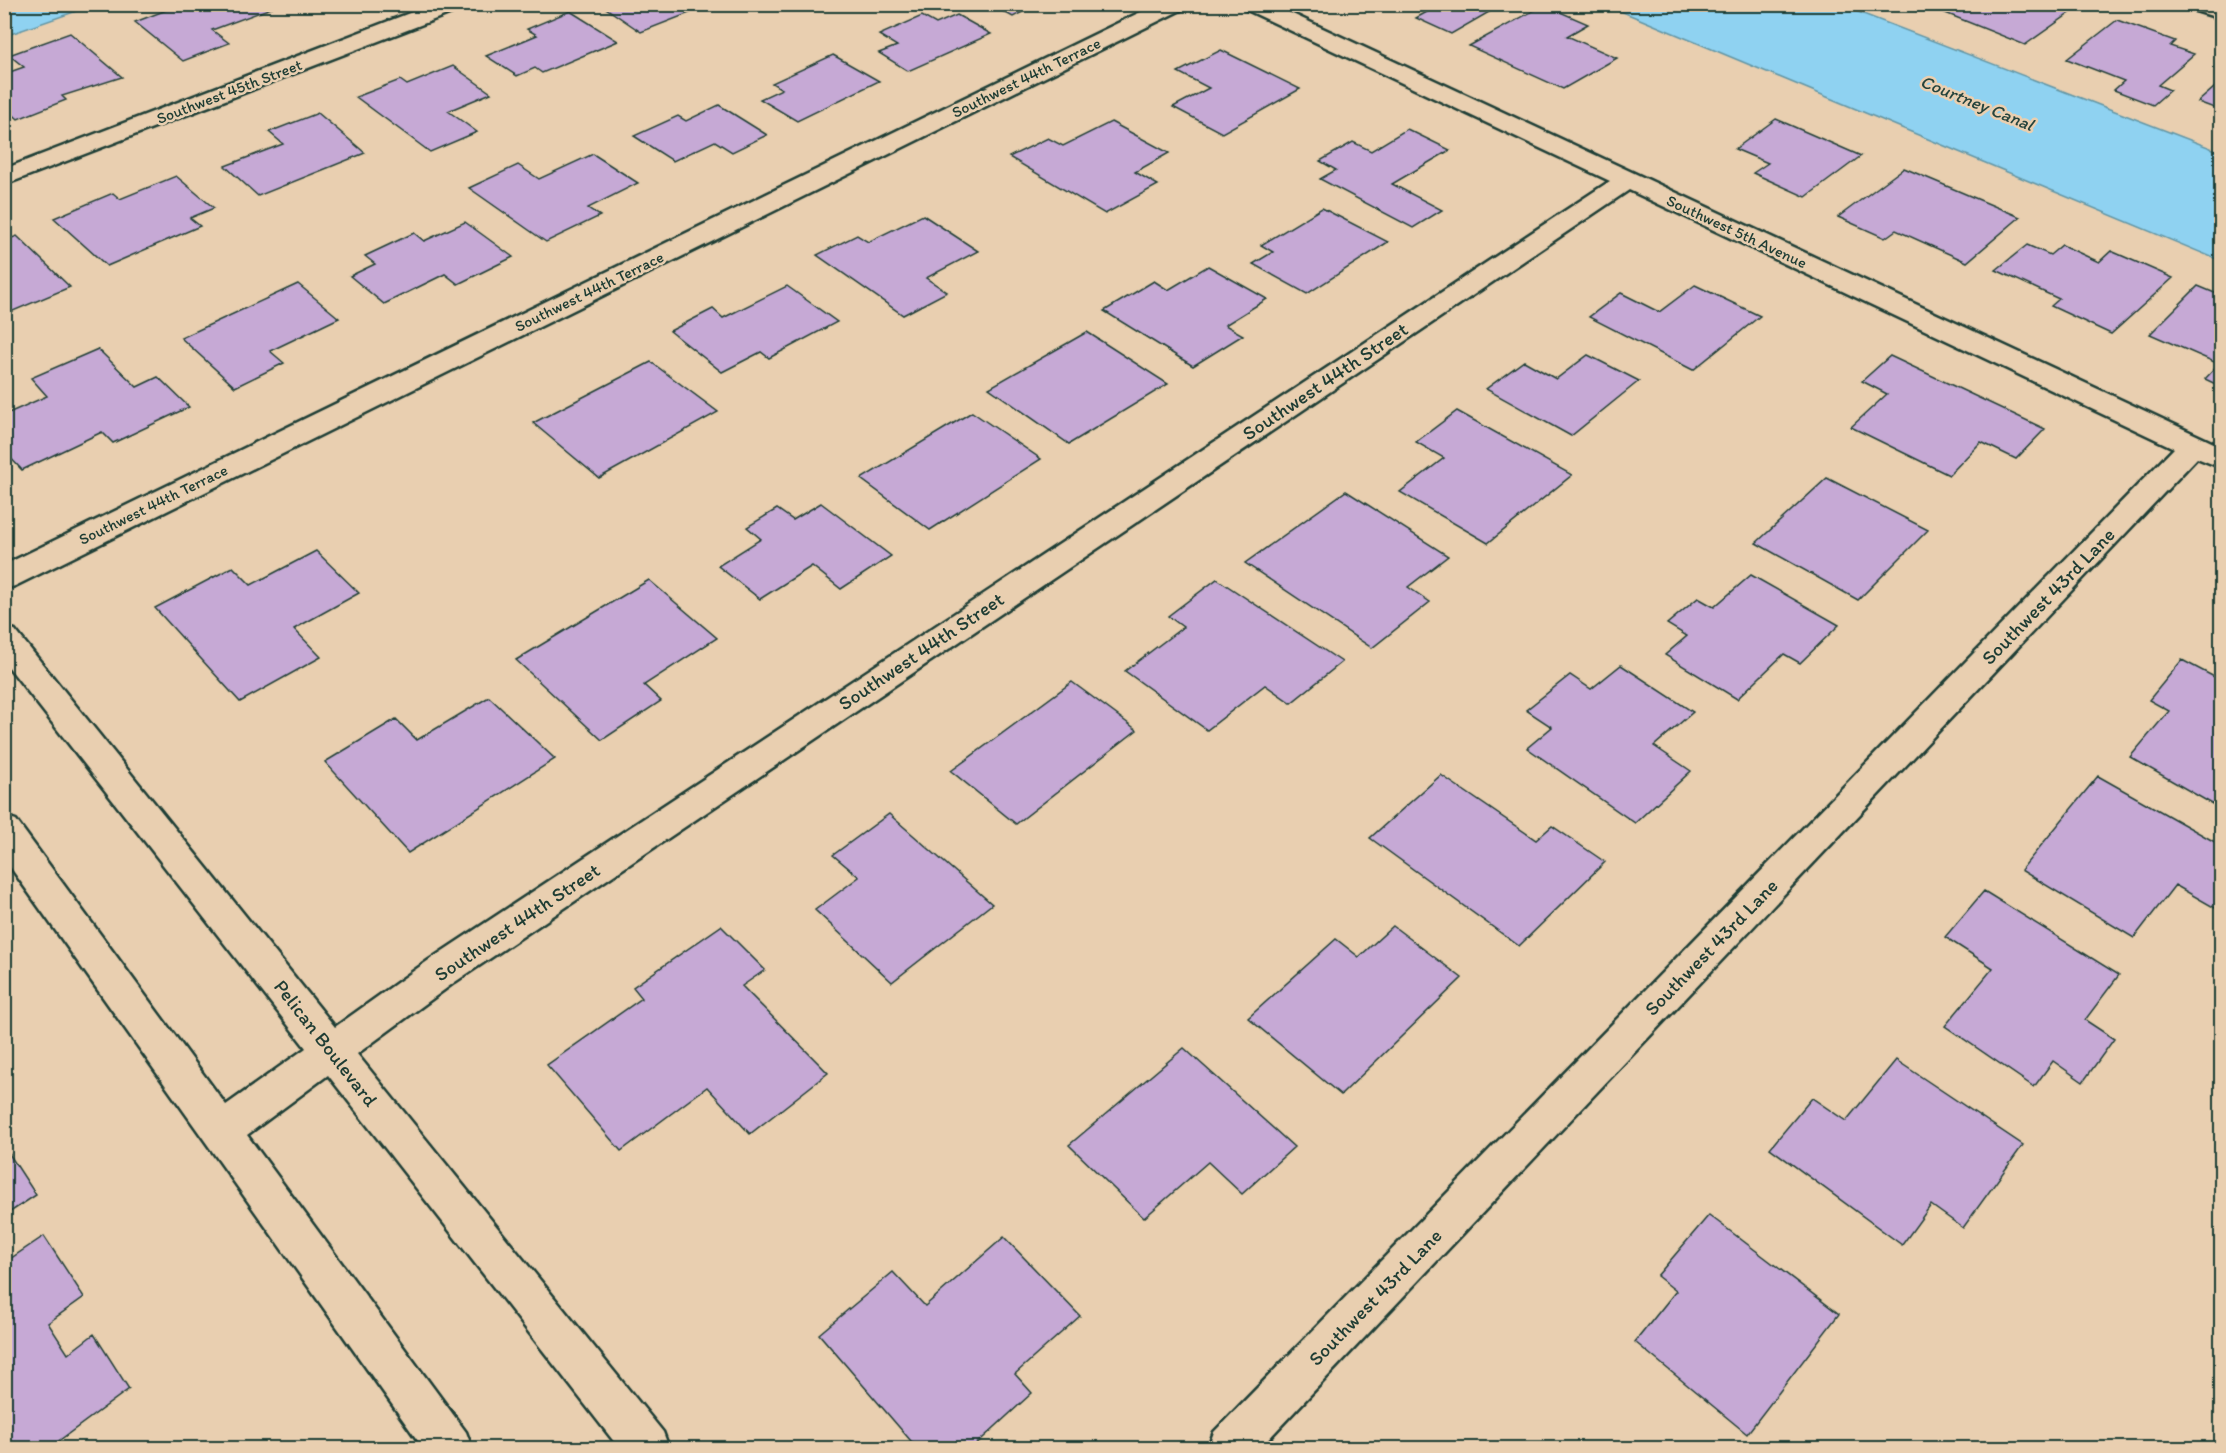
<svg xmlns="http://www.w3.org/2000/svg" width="2226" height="1453" font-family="Itim,sans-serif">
	<rect width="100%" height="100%" fill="#e9cfb0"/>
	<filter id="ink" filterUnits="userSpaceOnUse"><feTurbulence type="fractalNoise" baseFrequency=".0167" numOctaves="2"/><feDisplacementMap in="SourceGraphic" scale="12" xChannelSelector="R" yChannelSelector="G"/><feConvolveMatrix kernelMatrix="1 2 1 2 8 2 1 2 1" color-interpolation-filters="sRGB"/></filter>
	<g filter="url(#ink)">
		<path fill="#8fd2f1" stroke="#6296a5" stroke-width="1.5" d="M 5,4 L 94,4 L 94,5 L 5,36 Z
			M 1606,5 L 1840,5 L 2221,152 L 2221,261 Z"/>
		<path fill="#c6a9d5" stroke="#1f3d34" stroke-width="1.5" d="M 182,4 L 266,4 L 271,8 L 212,30 L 229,43 L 183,61 L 135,22 Z
			M 600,4 L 709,4 L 710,5 L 641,32 Z
			M 989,4 L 1038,4 L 1013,17 Z
			M 1410,4 L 1503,4 L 1451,34 L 1416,18 L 1427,12 Z
			M 1923,4 L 2083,4 L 2025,45 Z
			M 1544,5 L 1588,24 L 1567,36 L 1617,58 L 1563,89 L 1469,46 Z
			M 570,11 L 618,41 L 542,73 L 535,68 L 517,76 L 486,56 L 537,35 L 527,29 Z
			M 957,15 L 991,34 L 908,71 L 879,53 L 897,46 L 879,35 L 922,16 L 936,24 Z
			M 2117,20 L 2175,41 L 2170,46 L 2194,54 L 2158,85 L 2170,90 L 2153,105 L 2114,90 L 2124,81 L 2067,59 Z
			M 70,33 L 122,77 L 62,96 L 66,100 L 18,119 L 4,106 L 4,74 L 24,67 L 9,55 Z
			M 1221,50 L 1300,89 L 1222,133 L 1173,107 L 1209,88 L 1178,72 Z
			M 833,55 L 879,81 L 797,121 L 760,99 L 782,89 L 772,83 Z
			M 453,66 L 491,93 L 448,111 L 477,132 L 430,152 L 356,97 L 400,80 L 407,85 Z
			M 2222,81 L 2222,111 L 2198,102 Z
			M 719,105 L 767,135 L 732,152 L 715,141 L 673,161 L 634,136 L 678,116 L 686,121 Z
			M 318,113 L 365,153 L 258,196 L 225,166 L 283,144 L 269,132 Z
			M 1776,119 L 1861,156 L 1806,197 L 1753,173 L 1768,163 L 1735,149 Z
			M 1111,122 L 1169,153 L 1135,172 L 1158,185 L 1105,214 L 1009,157 L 1048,138 L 1063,146 Z
			M 1407,129 L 1450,150 L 1392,184 L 1442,210 L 1413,228 L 1320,179 L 1336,170 L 1320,161 L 1353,142 L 1371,151 Z
			M 593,154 L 638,183 L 588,208 L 600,216 L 546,242 L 469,188 L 518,165 L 539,179 Z
			M 1904,168 L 2020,217 L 1967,262 L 1896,230 L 1885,238 L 1838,217 Z
			M 176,176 L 214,208 L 190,218 L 200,226 L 107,266 L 54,218 L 113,193 L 120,199 Z
			M 1322,208 L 1388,242 L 1307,294 L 1253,264 L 1273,252 L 1261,245 Z
			M 923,215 L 978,251 L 926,278 L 947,292 L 903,315 L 817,255 L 857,235 L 868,242 Z
			M 465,222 L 513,257 L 458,284 L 445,274 L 384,304 L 350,276 L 375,264 L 365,256 L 414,233 L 424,241 Z
			M 17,236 L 70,287 L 6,314 L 4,241 Z
			M 2027,245 L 2050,255 L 2062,245 L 2099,262 L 2111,251 L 2173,278 L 2111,334 L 2051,306 L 2059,299 L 1996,270 Z
			M 1208,266 L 1267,299 L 1225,325 L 1243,335 L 1193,366 L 1104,311 L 1154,281 L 1168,290 Z
			M 298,284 L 339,318 L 270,351 L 284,363 L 235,387 L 181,338 Z
			M 1695,285 L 1760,316 L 1693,370 L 1589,317 L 1621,293 L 1659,312 Z
			M 787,286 L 837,322 L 769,358 L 761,352 L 722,372 L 670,331 L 713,309 L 723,318 Z
			M 2198,286 L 2222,296 L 2222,387 L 2205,379 L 2219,364 L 2150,334 Z
			M 1087,332 L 1168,384 L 1069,444 L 989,388 Z
			M 98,349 L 137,387 L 158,377 L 189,407 L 113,443 L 102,432 L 22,470 L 4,451 L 4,415 L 47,396 L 31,378 Z
			M 1588,355 L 1639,381 L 1571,436 L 1486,389 L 1524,361 L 1556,379 Z
			M 1890,356 L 2045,429 L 2016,459 L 1981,442 L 1949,475 L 1851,427 L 1887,394 L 1862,381 Z
			M 651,362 L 718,412 L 599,478 L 533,423 Z
			M 1457,411 L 1572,475 L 1488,543 L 1400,492 L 1444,458 L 1416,442 Z
			M 972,412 L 1041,459 L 930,530 L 861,479 Z
			M 1827,478 L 1928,530 L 1858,600 L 1756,543 Z
			M 1346,491 L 1448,556 L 1408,587 L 1430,602 L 1372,648 L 1245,563 Z
			M 821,503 L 891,556 L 841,589 L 812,566 L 760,599 L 718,566 L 761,539 L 747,527 L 777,509 L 793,520 Z
			M 316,551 L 359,593 L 294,629 L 321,657 L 240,702 L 155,608 L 233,567 L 251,585 Z
			M 1751,575 L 1839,625 L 1800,663 L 1784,654 L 1737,699 L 1665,655 L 1687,636 L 1667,624 L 1698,598 L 1714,607 Z
			M 1217,579 L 1342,662 L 1291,703 L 1265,685 L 1207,730 L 1125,671 L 1183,627 L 1168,616 Z
			M 649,580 L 717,638 L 644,685 L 661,701 L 602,740 L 516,660 Z
			M 2182,660 L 2222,681 L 2222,796 L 2214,805 L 2130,757 L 2169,711 L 2149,700 Z
			M 1621,665 L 1693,712 L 1654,746 L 1691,771 L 1635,823 L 1527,748 L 1552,727 L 1526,710 L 1570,675 L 1591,689 Z
			M 1072,682 L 1137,730 L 1016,824 L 951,771 Z
			M 489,697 L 555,759 L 408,853 L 325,762 L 396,719 L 417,740 Z
			M 1441,775 L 1536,840 L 1552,826 L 1605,862 L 1519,946 L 1370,838 Z
			M 2098,776 L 2222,846 L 2222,912 L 2175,885 L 2134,938 L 2021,870 Z
			M 889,814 L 992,904 L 892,982 L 815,910 L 859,877 L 833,855 Z
			M 1984,891 L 2119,975 L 2085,1020 L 2114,1039 L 2083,1082 L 2053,1061 L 2034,1087 L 1945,1026 L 1993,968 L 1945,937 Z
			M 721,926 L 765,970 L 742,986 L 828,1073 L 750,1134 L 707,1087 L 621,1151 L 547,1065 L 642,998 L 633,987 Z
			M 1393,926 L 1462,978 L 1341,1095 L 1248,1018 L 1336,939 L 1359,957 Z
			M 1184,1048 L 1294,1147 L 1242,1194 L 1208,1162 L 1144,1218 L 1069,1145 Z
			M 1896,1060 L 2023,1145 L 1963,1228 L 1931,1205 L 1902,1245 L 1770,1148 L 1812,1098 L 1846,1121 Z
			M 4,1146 L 36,1195 L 4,1216 Z
			M 1709,1215 L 1839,1314 L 1747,1434 L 1635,1342 L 1676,1291 L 1657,1276 Z
			M 44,1236 L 84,1297 L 48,1323 L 68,1354 L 94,1334 L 129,1389 L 49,1448 L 4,1448 L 4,1263 Z
			M 1004,1237 L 1080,1316 L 1015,1374 L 1032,1393 L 972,1448 L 917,1448 L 819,1334 L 893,1272 L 925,1306 Z"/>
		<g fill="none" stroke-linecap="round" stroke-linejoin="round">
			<g stroke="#1f3d34" stroke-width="5">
				<path id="minor" d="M 433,4 L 464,4 L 462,9 L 4,185 L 4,169 Z
					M 1157,4 L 1185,4 L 1183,9 L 15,586 L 4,589 L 4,565 Z
					M 1243,4 L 1271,4 L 2203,438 L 2222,447 L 2222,468 L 2197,458 L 1260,1448 L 1208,1448 L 1214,1432 L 2174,448 L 1629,190 L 455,982 L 357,1054 L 663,1432 L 669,1448 L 619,1448 L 328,1075 L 247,1135 L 466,1432 L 472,1448 L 423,1448 L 4,858 L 4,816 L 16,820 L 226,1105 L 306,1048 L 4,661 L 4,627 L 15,630 L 335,1027 L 429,960 L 1610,181 L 1245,9 Z
					M 2187,4 L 2222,6 L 2222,19 L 2189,9 Z"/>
			</g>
			<use href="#minor" fill="#e9cfb0" fill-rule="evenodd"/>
		</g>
	</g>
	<g text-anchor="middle" stroke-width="5" stroke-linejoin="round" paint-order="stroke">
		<g font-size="16" fill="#1f3d34" stroke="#e9cfb0">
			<text transform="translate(1026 77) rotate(-26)" y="6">Southwest 44th Terrace</text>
			<text transform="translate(229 91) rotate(-21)" y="6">Southwest 45th Street</text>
			<text transform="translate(1737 231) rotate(25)" y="6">Southwest 5th Avenue</text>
			<text transform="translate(589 291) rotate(-26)" y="6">Southwest 44th Terrace</text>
			<text transform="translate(153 504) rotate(-26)" y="6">Southwest 44th Terrace</text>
		</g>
		<g font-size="18" font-style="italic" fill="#25443d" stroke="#e9cfb0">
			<text transform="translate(1977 103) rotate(22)" y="6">Courtney Canal</text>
		</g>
		<g font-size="20" fill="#1f3d34" stroke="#e9cfb0">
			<text transform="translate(1325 381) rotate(-34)" y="7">Southwest 44th Street</text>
			<text transform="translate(2048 596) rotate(-46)" y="7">Southwest 43rd Lane</text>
			<text transform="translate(921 651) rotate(-34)" y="7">Southwest 44th Street</text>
			<text transform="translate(517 922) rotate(-34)" y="7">Southwest 44th Street</text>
			<text transform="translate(1711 947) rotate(-46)" y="7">Southwest 43rd Lane</text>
			<text transform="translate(326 1043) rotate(52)" y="7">Pelican Boulevard</text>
			<text transform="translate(1375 1297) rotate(-46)" y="7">Southwest 43rd Lane</text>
		</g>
	</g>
	<rect width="2226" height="1453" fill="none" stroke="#e9cfb0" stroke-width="24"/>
	<rect x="12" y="12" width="2202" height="1429" fill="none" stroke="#1f3d34" stroke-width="2" filter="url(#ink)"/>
</svg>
